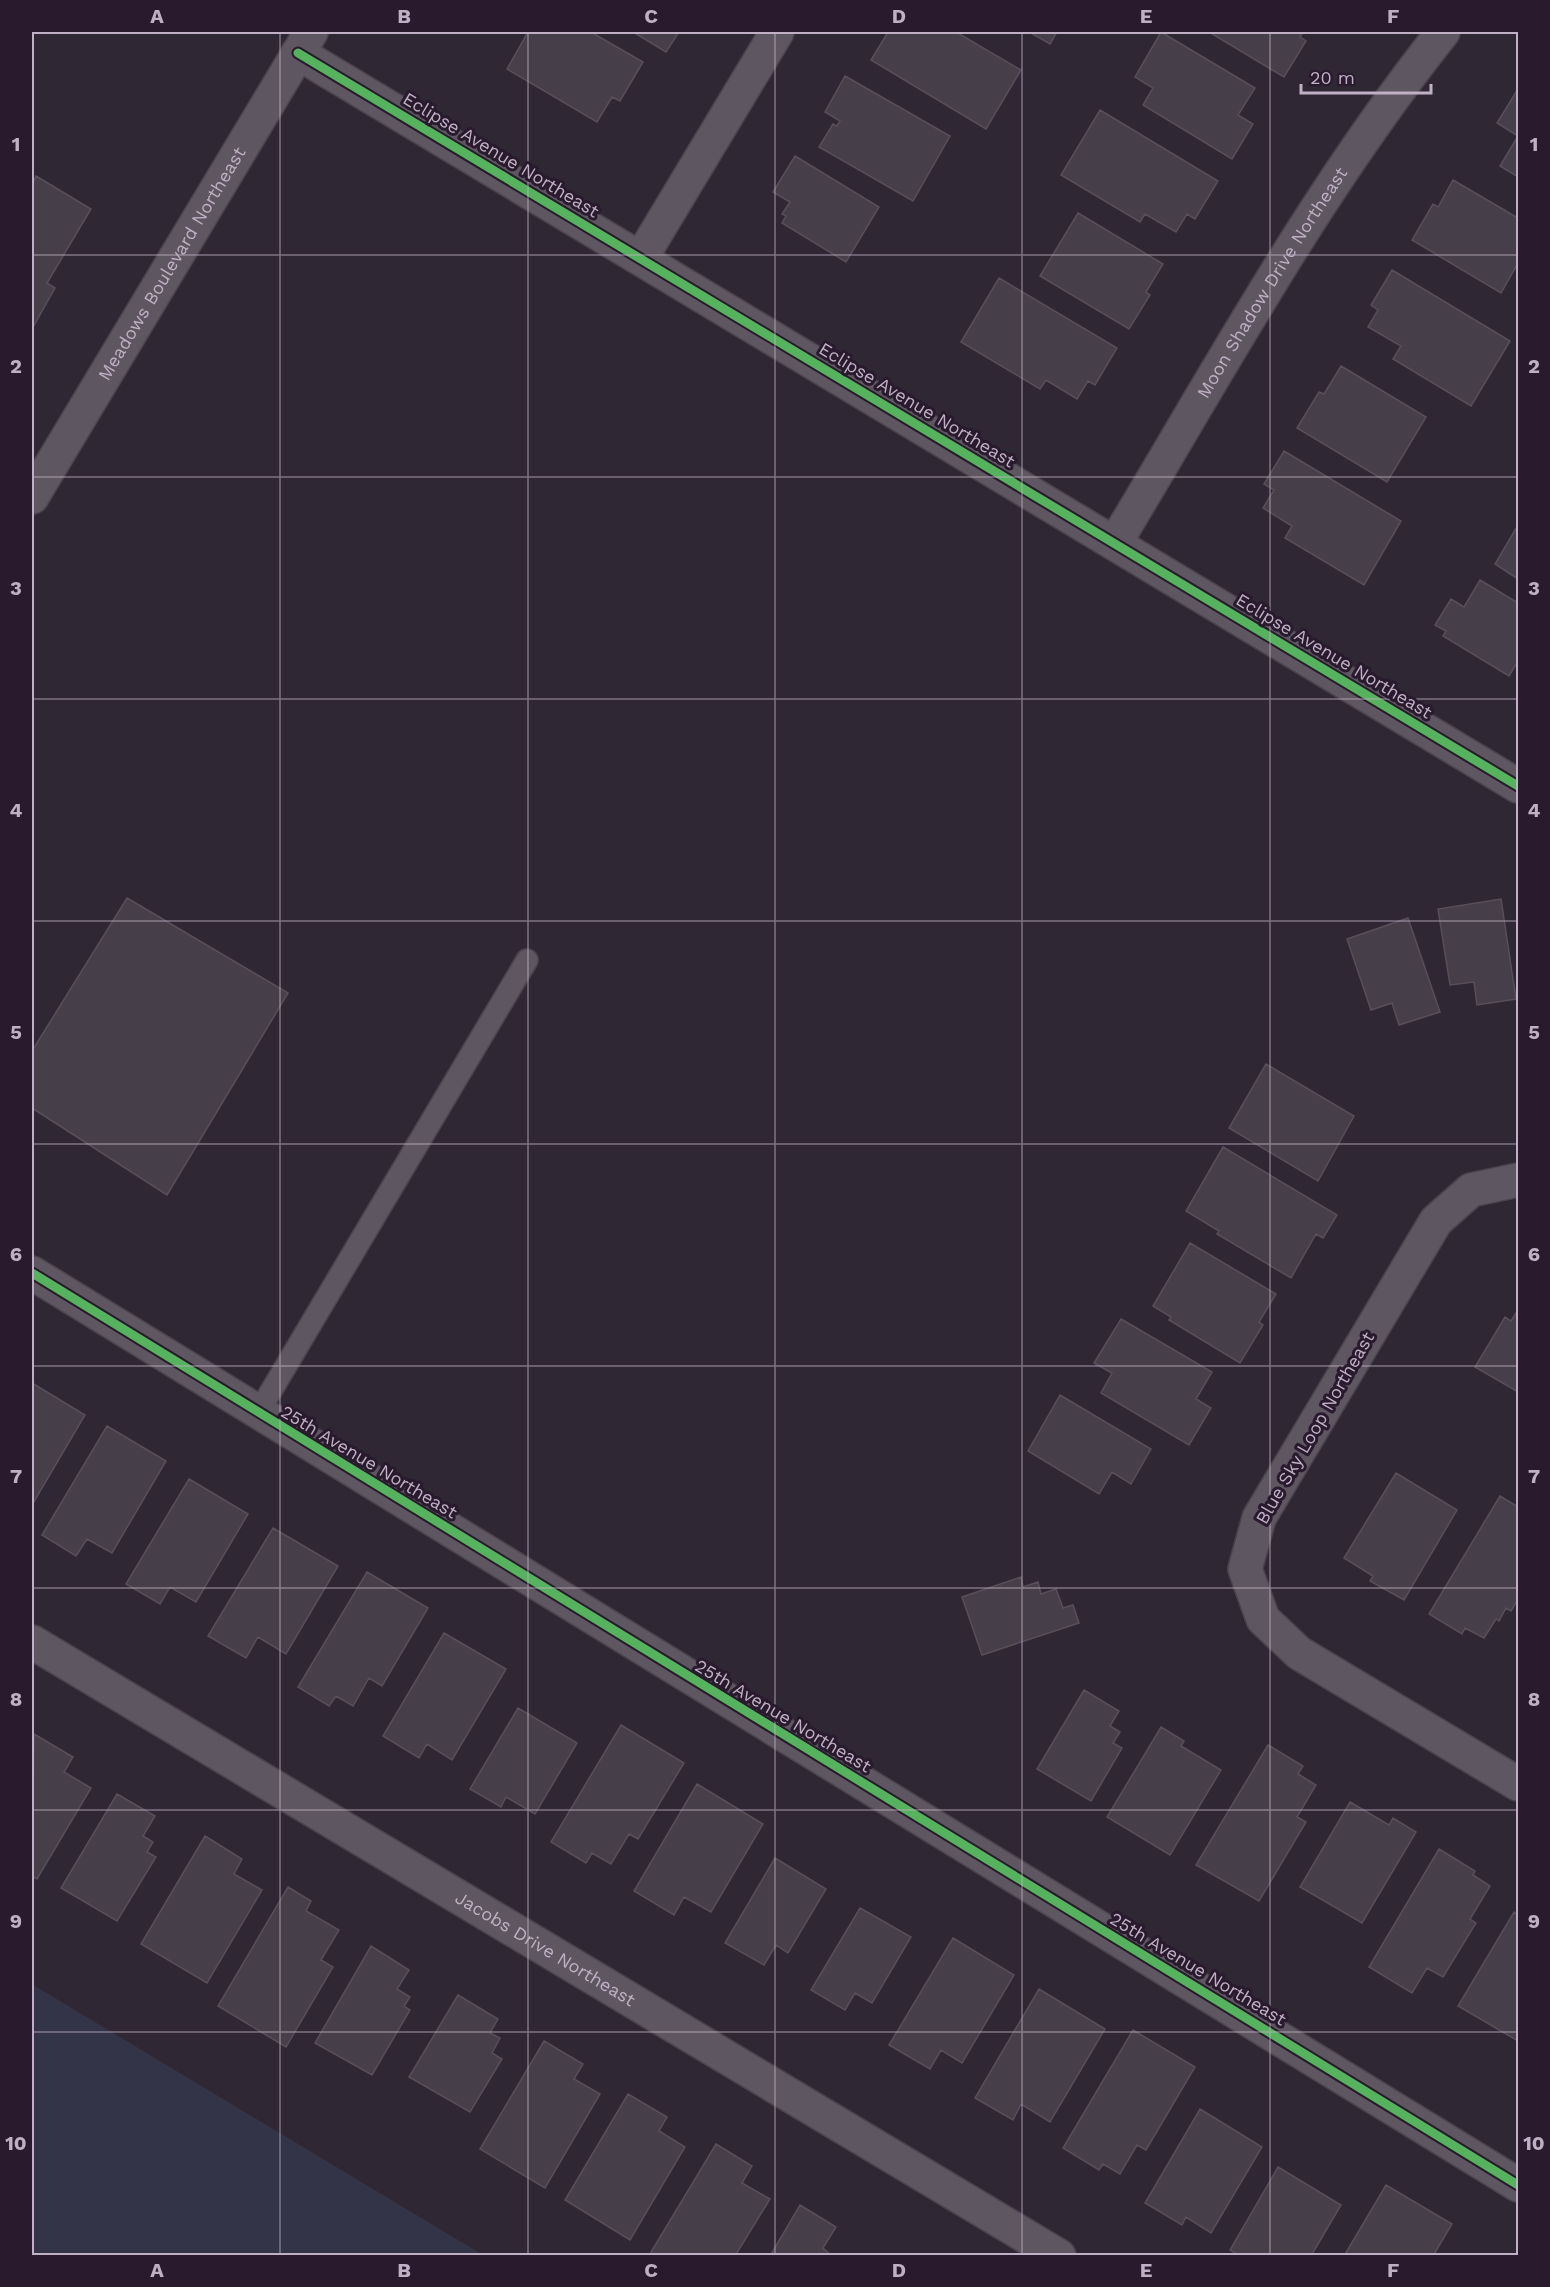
<svg xmlns="http://www.w3.org/2000/svg" width="1550" height="2287" font-family="'Work Sans',sans-serif">
	<rect width="100%" height="100%" fill="#302734"/>
	<path fill="#343449" d="M 35,1986 L 483,2255 L 32,2255 L 32,1991 Z"/>
	<path fill="#463f4a" stroke="#584f5b" stroke-width="1.5" d="M 528,32 L 591,32 L 643,62 L 620,101 L 612,97 L 597,122 L 507,69 Z
		M 633,32 L 679,32 L 666,52 Z
		M 888,32 L 956,32 L 1021,70 L 986,129 L 871,60 Z
		M 1029,32 L 1057,32 L 1050,44 Z
		M 1161,32 L 1255,88 L 1238,115 L 1253,124 L 1232,159 L 1143,105 L 1153,88 L 1135,77 Z
		M 1209,32 L 1303,32 L 1300,37 L 1306,41 L 1284,77 Z
		M 845,76 L 950,136 L 913,201 L 819,147 L 833,124 L 837,126 L 840,121 L 825,112 Z
		M 1518,89 L 1518,177 L 1500,166 L 1518,136 L 1497,123 Z
		M 1100,110 L 1218,181 L 1195,219 L 1187,214 L 1176,232 L 1145,214 L 1140,222 L 1061,175 Z
		M 795,156 L 879,207 L 846,262 L 782,223 L 786,216 L 782,214 L 790,202 L 773,192 Z
		M 36,176 L 91,209 L 47,283 L 55,288 L 32,329 L 32,185 Z
		M 1453,180 L 1518,218 L 1518,263 L 1501,293 L 1412,240 L 1433,204 L 1438,207 Z
		M 1078,213 L 1163,264 L 1146,292 L 1150,295 L 1129,329 L 1040,276 Z
		M 1392,270 L 1510,341 L 1471,406 L 1393,359 L 1401,346 L 1368,327 L 1378,310 L 1371,305 Z
		M 999,278 L 1117,348 L 1095,385 L 1088,381 L 1077,399 L 1046,380 L 1040,389 L 961,342 Z
		M 1341,366 L 1426,417 L 1387,482 L 1297,428 L 1319,392 L 1324,394 Z
		M 1284,451 L 1401,521 L 1364,585 L 1285,538 L 1292,526 L 1263,508 L 1274,490 L 1264,484 Z
		M 1518,525 L 1518,579 L 1495,564 Z
		M 1480,580 L 1518,603 L 1518,661 L 1509,676 L 1443,636 L 1446,631 L 1435,625 L 1451,599 L 1464,607 Z
		M 127,898 L 288,993 L 167,1195 L 32,1108 L 32,1051 Z
		M 1501,899 L 1516,999 L 1477,1005 L 1474,982 L 1450,985 L 1438,909 Z
		M 1408,918 L 1440,1012 L 1399,1025 L 1392,1003 L 1371,1010 L 1347,939 Z
		M 1266,1064 L 1354,1116 L 1318,1181 L 1229,1128 Z
		M 1223,1147 L 1337,1215 L 1323,1238 L 1316,1234 L 1291,1278 L 1217,1234 L 1219,1231 L 1186,1211 Z
		M 1190,1243 L 1276,1294 L 1259,1322 L 1263,1325 L 1240,1363 L 1169,1320 L 1171,1317 L 1153,1306 Z
		M 1516,1313 L 1518,1314 L 1518,1392 L 1475,1367 L 1505,1317 L 1511,1321 Z
		M 1121,1319 L 1212,1372 L 1196,1399 L 1211,1408 L 1189,1445 L 1101,1393 L 1112,1373 L 1094,1363 Z
		M 32,1383 L 85,1415 L 32,1505 Z
		M 1060,1395 L 1151,1449 L 1131,1484 L 1112,1472 L 1099,1494 L 1028,1451 Z
		M 107,1426 L 166,1461 L 112,1553 L 87,1539 L 76,1556 L 42,1535 Z
		M 1396,1473 L 1457,1510 L 1404,1600 L 1370,1581 L 1373,1576 L 1344,1558 Z
		M 189,1479 L 248,1514 L 196,1602 L 170,1587 L 160,1604 L 126,1584 Z
		M 1500,1496 L 1518,1507 L 1518,1599 L 1511,1611 L 1506,1608 L 1499,1621 L 1496,1619 L 1484,1638 L 1465,1628 L 1462,1634 L 1429,1614 Z
		M 273,1528 L 338,1566 L 286,1654 L 258,1637 L 246,1658 L 208,1636 Z
		M 367,1572 L 428,1608 L 382,1686 L 369,1678 L 353,1706 L 336,1696 L 329,1706 L 298,1687 Z
		M 1021,1577 L 1023,1587 L 1038,1582 L 1041,1594 L 1056,1589 L 1063,1608 L 1073,1605 L 1079,1623 L 982,1655 L 962,1597 Z
		M 444,1633 L 506,1669 L 452,1760 L 427,1744 L 419,1758 L 383,1736 Z
		M 1084,1690 L 1119,1711 L 1110,1726 L 1120,1732 L 1113,1743 L 1122,1748 L 1091,1801 L 1037,1769 Z
		M 518,1708 L 577,1743 L 535,1814 L 506,1797 L 501,1807 L 470,1789 Z
		M 621,1725 L 684,1763 L 638,1839 L 629,1834 L 611,1864 L 592,1853 L 586,1863 L 551,1842 Z
		M 1161,1727 L 1184,1741 L 1181,1746 L 1221,1770 L 1170,1855 L 1107,1817 Z
		M 34,1734 L 73,1757 L 64,1772 L 91,1788 L 37,1879 L 32,1876 Z
		M 1268,1745 L 1303,1766 L 1298,1774 L 1316,1785 L 1297,1817 L 1306,1822 L 1259,1901 L 1196,1865 Z
		M 697,1784 L 763,1824 L 711,1912 L 684,1897 L 674,1915 L 634,1891 Z
		M 117,1794 L 155,1816 L 143,1836 L 153,1842 L 147,1852 L 156,1857 L 117,1921 L 61,1888 Z
		M 1350,1802 L 1389,1825 L 1393,1818 L 1416,1832 L 1362,1923 L 1300,1887 Z
		M 205,1836 L 242,1859 L 234,1874 L 262,1890 L 207,1983 L 141,1944 Z
		M 1439,1849 L 1475,1871 L 1473,1875 L 1490,1886 L 1470,1919 L 1476,1923 L 1443,1977 L 1427,1968 L 1412,1993 L 1369,1967 Z
		M 775,1858 L 826,1889 L 788,1953 L 776,1945 L 764,1965 L 725,1943 Z
		M 288,1887 L 311,1901 L 306,1911 L 339,1930 L 321,1960 L 333,1967 L 286,2047 L 218,2006 Z
		M 860,1908 L 911,1937 L 872,2003 L 855,1993 L 845,2010 L 811,1990 Z
		M 1514,1912 L 1518,1915 L 1518,2041 L 1458,2006 Z
		M 953,1938 L 1014,1975 L 962,2063 L 941,2050 L 930,2069 L 889,2045 Z
		M 371,1946 L 409,1970 L 397,1989 L 410,1997 L 404,2006 L 410,2010 L 372,2075 L 315,2043 Z
		M 1039,1989 L 1105,2029 L 1050,2122 L 1021,2104 L 1013,2120 L 975,2098 Z
		M 458,1995 L 498,2019 L 490,2033 L 500,2038 L 492,2053 L 502,2059 L 470,2112 L 409,2077 Z
		M 1133,2030 L 1195,2067 L 1146,2150 L 1137,2145 L 1120,2174 L 1103,2164 L 1099,2170 L 1063,2148 Z
		M 544,2041 L 583,2064 L 574,2079 L 600,2094 L 545,2188 L 480,2149 Z
		M 628,2094 L 667,2117 L 659,2131 L 685,2147 L 630,2240 L 565,2200 Z
		M 1200,2109 L 1262,2147 L 1211,2233 L 1186,2217 L 1182,2225 L 1145,2203 Z
		M 716,2144 L 752,2166 L 742,2183 L 770,2199 L 735,2256 L 656,2256 L 651,2252 Z
		M 1278,2167 L 1341,2205 L 1311,2256 L 1240,2256 L 1230,2250 Z
		M 1386,2185 L 1452,2224 L 1433,2256 L 1344,2256 Z
		M 800,2205 L 836,2227 L 823,2248 L 832,2256 L 770,2256 Z"/>
	<g fill="none" stroke-linecap="round" stroke-linejoin="round">
		<g stroke="#4a434d" stroke-width="24">
			<path id="service" d="M 258,1413 L 527,960"/>
		</g>
		<g stroke="#4a434d" stroke-width="36">
			<g id="minor">
				<path d="M 298,53 L 1518,786"/>
				<path d="M 641,258 L 777,32"/>
				<path id="s1" d="M 1115,543 C 1219,370 1317,190 1443,32"/>
				<path d="M 1518,1180 L 1471,1190 L 1436,1221 L 1259,1518 L 1245,1569 L 1263,1619 L 1299,1653 L 1518,1784"/>
				<path d="M 32,1273 L 1518,2185"/>
				<path id="s2" d="M 32,1642 L 1059,2256"/>
			</g>
		</g>
		<g stroke="#4a434d" stroke-width="36">
			<g id="tertiary">
				<path id="s3" d="M 32,497 L 311,32"/>
			</g>
		</g>
		<use href="#service" stroke="#5e5761" stroke-width="21"/>
		<use href="#minor" stroke="#5e5761" stroke-width="33"/>
		<use href="#tertiary" stroke="#5e5761" stroke-width="33"/>
		<g stroke="#291a2e" stroke-width="13">
			<path id="cycleway" d="M 298,53 L 1518,786
				M 32,1273 L 1518,2185"/>
		</g>
		<use href="#cycleway" stroke="#56b35d" stroke-width="9"/>
	</g>
	<path fill="none" stroke="#c0b0c5" stroke-width="1.5" stroke-opacity="0.55" d="M 280,32 L 280,2256M 528,32 L 528,2256M 775,32 L 775,2256M 1022,32 L 1022,2256M 1270,32 L 1270,2256M 32,255 L 1518,255M 32,477 L 1518,477M 32,699 L 1518,699M 32,921 L 1518,921M 32,1144 L 1518,1144M 32,1366 L 1518,1366M 32,1588 L 1518,1588M 32,1810 L 1518,1810M 32,2032 L 1518,2032"/>
	<g text-anchor="middle" stroke-width="6" stroke-linejoin="round" paint-order="stroke">
		<g font-size="18" fill="#c0b0c5" stroke="#291a2e">
			<text transform="translate(501 155) rotate(31)" y="6">Eclipse Avenue Northeast</text>
			<text dy="6" stroke="none"><textPath href="#s3" startOffset="272">Meadows Boulevard Northeast</textPath></text>
			<text dy="6" stroke="none"><textPath href="#s1" startOffset="304">Moon Shadow Drive Northeast</textPath></text>
			<text transform="translate(917 405) rotate(31)" y="6">Eclipse Avenue Northeast</text>
			<text transform="translate(1334 656) rotate(31)" y="6">Eclipse Avenue Northeast</text>
			<text transform="translate(1315 1428) rotate(-60)" y="6">Blue Sky Loop Northeast</text>
			<text transform="translate(369 1462) rotate(31)" y="6">25th Avenue Northeast</text>
			<text transform="translate(783 1716) rotate(31)" y="6">25th Avenue Northeast</text>
			<text dy="6" stroke="none"><textPath href="#s2" startOffset="598">Jacobs Drive Northeast</textPath></text>
			<text transform="translate(1198 1969) rotate(31)" y="6">25th Avenue Northeast</text>
		</g>
	</g>
	<rect width="1550" height="2287" fill="none" stroke="#291a2e" stroke-width="66"/>
	<path d="M1301 84v9h130v-9" fill="none" stroke="#c0b0c5" stroke-width="3"/>
	<text x="1310" y="84" font-size="18" fill="#c0b0c5" stroke="#291a2e" stroke-width="4.5" paint-order="stroke">20 m</text>
	<rect x="33" y="33" width="1484" height="2221" fill="none" stroke="#c0b0c5" stroke-width="2"/>
	<g font-size="20" text-anchor="middle" font-weight="bold" fill="#c0b0c5">
		<text x="157" y="23">A</text>
		<text x="404" y="23">B</text>
		<text x="651" y="23">C</text>
		<text x="899" y="23">D</text>
		<text x="1146" y="23">E</text>
		<text x="1393" y="23">F</text>
		<text x="16" y="151">1</text>
		<text x="1534" y="151">1</text>
		<text x="16" y="373">2</text>
		<text x="1534" y="373">2</text>
		<text x="16" y="595">3</text>
		<text x="1534" y="595">3</text>
		<text x="16" y="817">4</text>
		<text x="1534" y="817">4</text>
		<text x="16" y="1039">5</text>
		<text x="1534" y="1039">5</text>
		<text x="16" y="1261">6</text>
		<text x="1534" y="1261">6</text>
		<text x="16" y="1483">7</text>
		<text x="1534" y="1483">7</text>
		<text x="16" y="1706">8</text>
		<text x="1534" y="1706">8</text>
		<text x="16" y="1928">9</text>
		<text x="1534" y="1928">9</text>
		<text x="16" y="2150">10</text>
		<text x="1534" y="2150">10</text>
		<text x="157" y="2277">A</text>
		<text x="404" y="2277">B</text>
		<text x="651" y="2277">C</text>
		<text x="899" y="2277">D</text>
		<text x="1146" y="2277">E</text>
		<text x="1393" y="2277">F</text>
	</g>
</svg>
